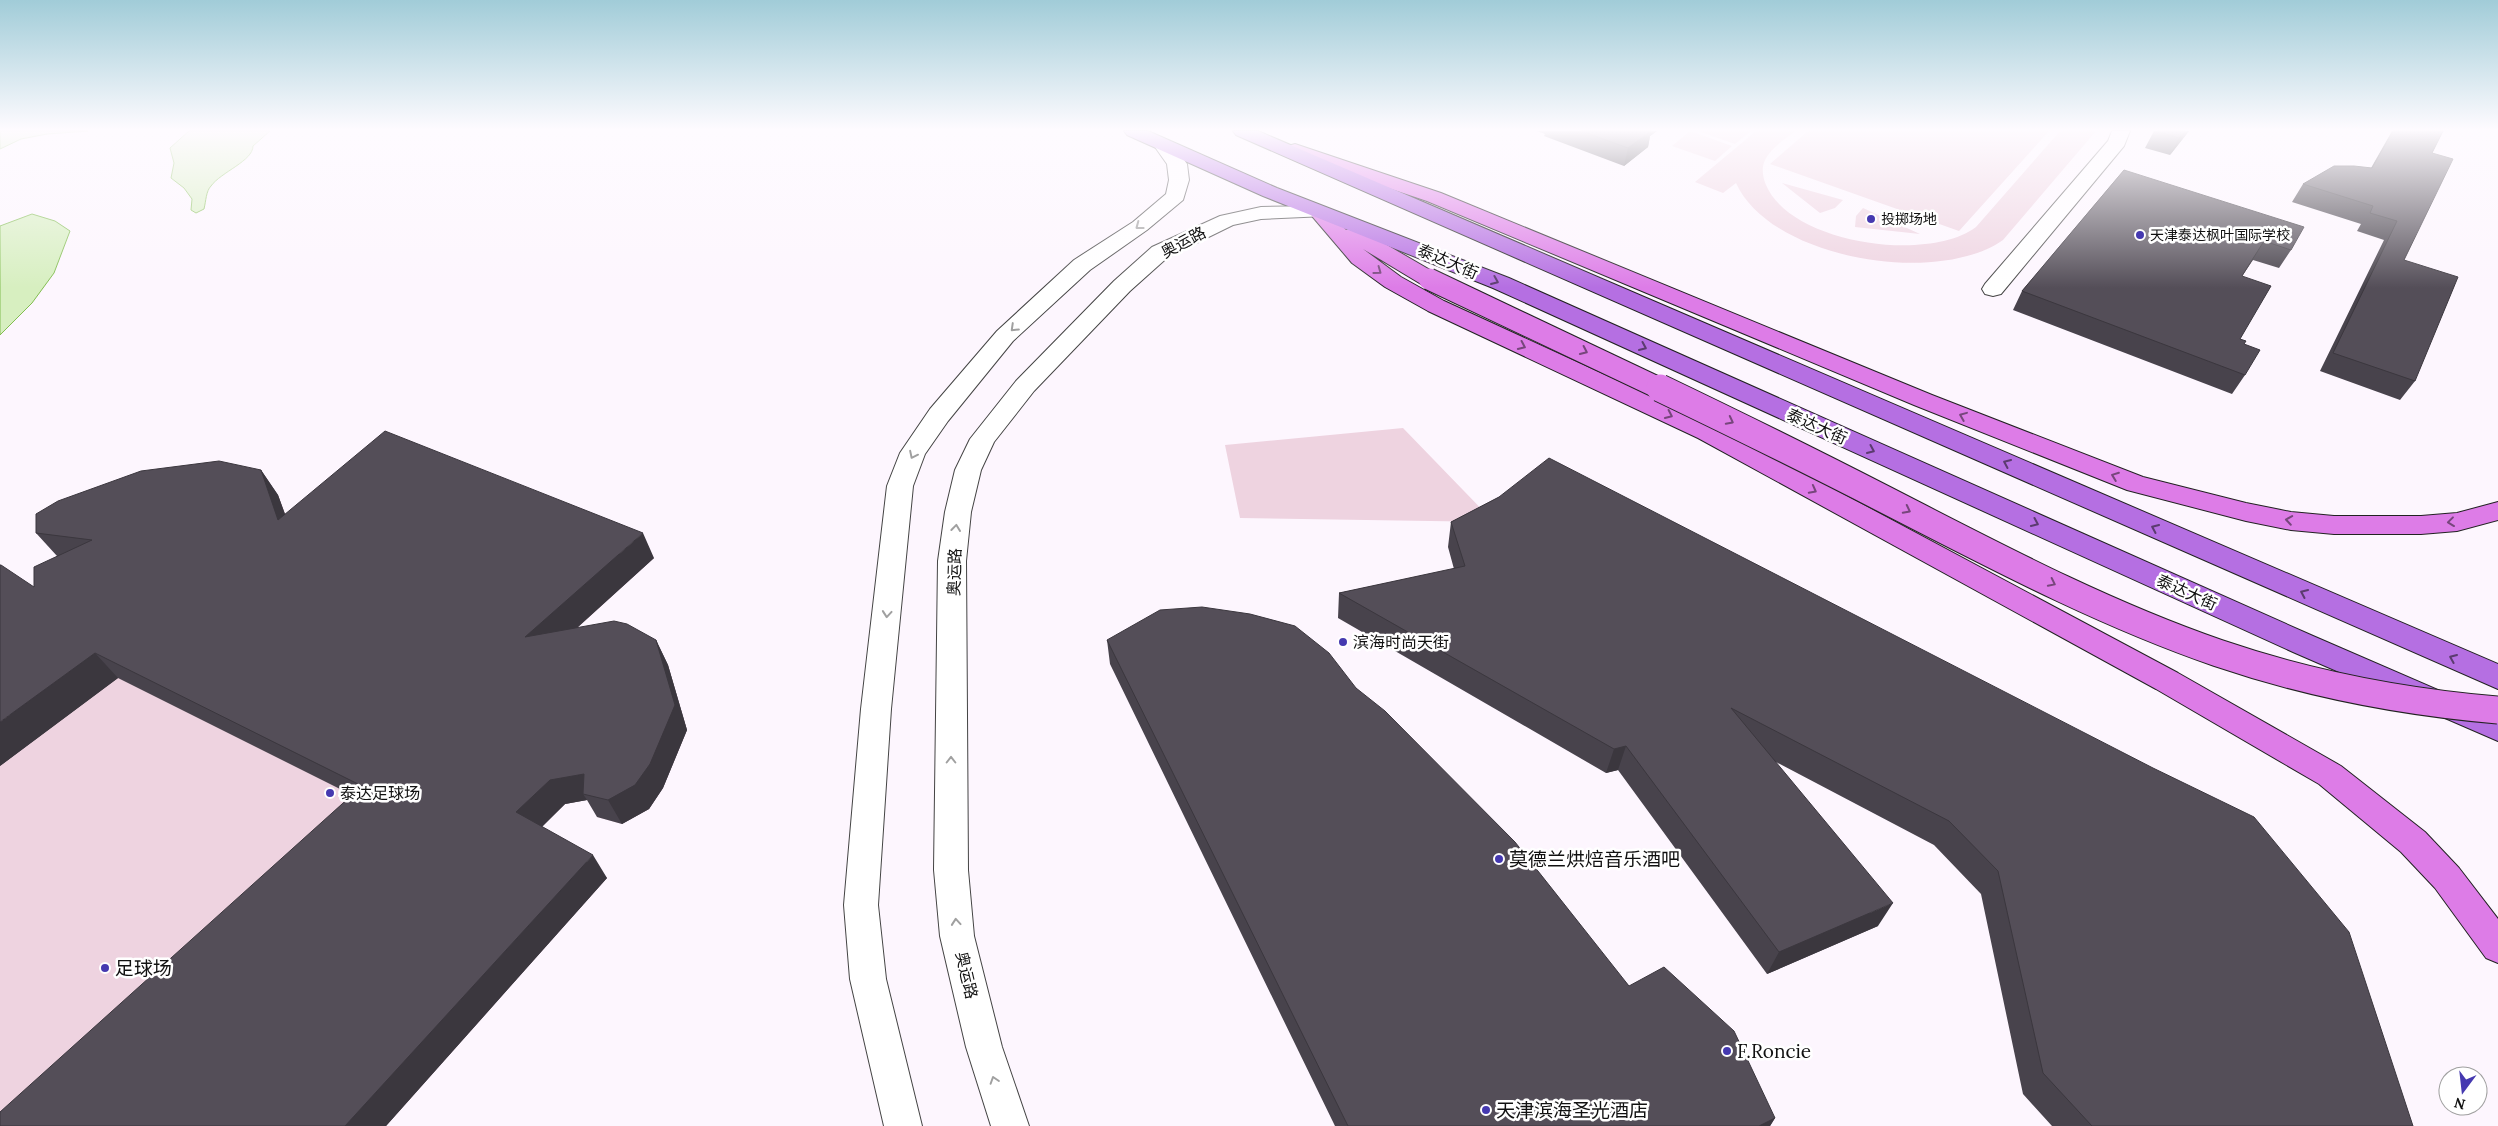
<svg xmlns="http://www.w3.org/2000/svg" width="2498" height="1126" font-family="Lora,'Noto Sans SC',serif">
	<rect width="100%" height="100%" fill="#fdf6fe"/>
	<path fill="#eed3e0" d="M 1690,131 L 1732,146 L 1715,161 L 1672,146 Z
		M 1698,131 L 1751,131 L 1735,144 Z
		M 1756,131 L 1795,131 C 1785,139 1771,148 1765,160 C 1761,168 1763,178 1766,185 C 1791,244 1929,263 1976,227 L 2060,131 L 2096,131 L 2003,240 C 1938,286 1771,260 1736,183 L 1723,193 L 1695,182 Z
		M 1808,131 L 2049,131 L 1959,231 L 1770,164 Z
		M 1782,183 L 1843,200 L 1835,208 L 1820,213 Z
		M 1863,208 L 1920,234 L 1855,227 L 1856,216 Z
		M 1403,428 L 1494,522 L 1240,518 L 1225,445 Z
		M 399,456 L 654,558 L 565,639 L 668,665 L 687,730 L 663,788 L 649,809 L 622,824 L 597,817 L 598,798 L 565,804 L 532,836 L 607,878 L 386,1126 L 0,1126 L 0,591 L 40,600 L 237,486 L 278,495 L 291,529 Z"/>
	<path fill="#d7efc0" stroke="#82bd50" d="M 0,131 L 88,131 L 47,134 L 21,139 L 0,149 Z
		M 189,131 L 270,131 L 253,146 C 253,161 221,172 211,186 C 206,191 206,201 204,209 L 196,213 L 191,210 L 192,199 L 184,188 L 171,178 L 174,163 L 170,148 Z
		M 32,214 L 55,221 L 70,231 L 54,273 L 32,303 L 0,335 L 0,226 Z"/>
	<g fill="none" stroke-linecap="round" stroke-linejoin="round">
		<g stroke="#444" stroke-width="2">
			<path id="minor" d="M 2112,131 L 2130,131 L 2124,146 L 2001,294 L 1993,296 L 1985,294 L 1982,289 L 1985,284 L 2108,141 Z
				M 1165,141 L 1172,143 L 1187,164 L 1189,180 L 1183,200 L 1147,230 L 1090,270 L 1013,341 L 948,421 L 925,454 L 913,486 L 891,709 L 878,905 L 886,979 L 922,1126 L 884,1126 L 850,979 L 844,905 L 861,709 L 887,486 L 900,453 L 930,409 L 997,331 L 1074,260 L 1133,222 L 1166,194 L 1169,180 L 1167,164 L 1155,147 L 1158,143 Z
				M 1319,206 L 1326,208 L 1329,212 L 1326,216 L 1261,219 L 1233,225 L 1168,257 L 1130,291 L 1034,391 L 994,442 L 981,470 L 971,512 L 966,561 L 968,870 L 974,936 L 1002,1047 L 1029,1126 L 991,1126 L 966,1047 L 940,936 L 934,870 L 938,561 L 945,512 L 955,470 L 970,439 L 1016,381 L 1114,281 L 1152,247 L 1220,216 L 1261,207 Z"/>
		</g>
		<g stroke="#222" stroke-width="2">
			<path id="major" d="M 1295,144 L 1441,193 L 1932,395 L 2143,477 L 2246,503 L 2291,512 L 2334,516 L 2421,516 L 2457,513 L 2498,502 L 2498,520 L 2457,531 L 2421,534 L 2334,534 L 2291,530 L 2246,521 L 2127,490 L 1914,405 L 1427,201 L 1288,154 L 1285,150 L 1288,146 Z
				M 1319,206 L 1326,208 L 1346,230 L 1354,228 L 1361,230 L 1437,274 L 1440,279 L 1437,284 L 1429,286 L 1421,284 L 1363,249 L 1401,277 L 1444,301 L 1716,426 L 2178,673 L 2341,766 L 2425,832 L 2459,868 L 2498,919 L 2498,963 L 2486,958 L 2435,888 L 2401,852 L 2319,784 L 2156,689 L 1698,438 L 1428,311 L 1385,287 L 1352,263 L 1312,216 L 1309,212 L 1312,208 Z"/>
		</g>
		<g stroke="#222" stroke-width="2">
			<path id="highway" d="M 1124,131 L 1148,131 L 1277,188 L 1509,278 L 2313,636 L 2498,716 L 2498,741 L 2293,652 L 1493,288 L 1263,196 L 1127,135 Z
				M 1233,131 L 1258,131 L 2498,664 L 2498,689 L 1236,135 Z"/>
		</g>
		<use href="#minor" fill="#fff" fill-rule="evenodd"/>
		<use href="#major" fill="#dd7ce7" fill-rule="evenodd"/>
		<use href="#highway" fill="#b56fe2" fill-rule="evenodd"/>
		<g stroke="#222" stroke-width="23" stroke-linecap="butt">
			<path id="major-bridge-far1" d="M 1429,279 L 1663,390"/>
		</g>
		<g stroke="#222" stroke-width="29" stroke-linecap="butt">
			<path id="major-bridge" d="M 1660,388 C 1735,424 1810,461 1884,499 C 1993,555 2102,613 2218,653 C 2309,684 2403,702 2498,710"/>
		</g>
		<use href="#major-bridge-far1" stroke="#dd7ce7" stroke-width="21"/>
		<use href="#major-bridge" stroke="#dd7ce7" stroke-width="27"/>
	</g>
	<path fill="#48434c" d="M 1537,131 L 1657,131 L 1650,136 L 1648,147 L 1624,166 L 1544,136 L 1545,134 Z
		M 2154,131 L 2189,131 L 2170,155 L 2145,148 Z
		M 2392,131 L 2443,131 L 2432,153 L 2404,260 L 2415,381 L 2400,400 L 2320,371 L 2384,240 L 2357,231 L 2361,224 L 2292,202 L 2303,184 L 2371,168 Z
		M 2124,170 L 2291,250 L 2279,268 L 2253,260 L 2242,276 L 2240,339 L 2244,344 L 2245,375 L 2232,394 L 2013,310 L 2022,291 Z
		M 261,470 L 278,495 L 285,514 L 654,558 L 577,628 L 656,640 L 668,665 L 687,730 L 663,788 L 649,809 L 622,824 L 597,817 L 587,800 L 565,804 L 542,827 L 607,878 L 386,1126 L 0,1126 L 352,795 L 118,678 L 0,766 L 34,587 L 57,556 L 36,533 Z
		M 1499,497 L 2413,1126 L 2052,1126 L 2023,1094 L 1981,894 L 1934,845 L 1774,761 L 1878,926 L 1767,974 L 1618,770 L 1606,773 L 1338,618 L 1339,593 L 1454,569 L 1448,547 L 1451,522 Z
		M 1107,640 L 1356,688 L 1629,986 L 1775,1118 L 1770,1126 L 1335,1126 L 1110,664 Z"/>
	<path fill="#3b373e" d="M 1643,131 L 1657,131 L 1650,136 L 1648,147 L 1624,166 L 1628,148 Z
		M 2185,131 L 2189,131 L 2170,155 L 2179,138 Z
		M 261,470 L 278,495 L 296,545 L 278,520 Z
		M 643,533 L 654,558 L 539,662 L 525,637 Z
		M 656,640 L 668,665 L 687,730 L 663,788 L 649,809 L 622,824 L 608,800 Z
		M 95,653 L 118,678 L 0,766 L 0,722 Z
		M 1626,746 L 1618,770 L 1606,773 L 1614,749 Z
		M 584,774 L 583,794 L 587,800 L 565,804 L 532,836 L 516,812 L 550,780 Z
		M 593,855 L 607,878 L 386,1126 L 345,1126 Z
		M 1893,903 L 1878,926 L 1767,974 L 1779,952 Z
		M 1775,1118 L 1770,1126 L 1759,1126 Z"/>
	<path fill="#544e58" stroke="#3b373e" d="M 1581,131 L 1651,131 L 1628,148 Z
		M 2157,131 L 2185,131 L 2179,138 Z
		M 2393,131 L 2443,131 L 2432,153 L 2453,159 L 2404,260 L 2458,277 L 2415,381 L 2333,353 L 2397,221 L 2370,213 L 2373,206 L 2303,184 L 2334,166 L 2354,166 L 2372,168 Z
		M 2124,170 L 2304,227 L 2291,250 L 2264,241 L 2242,276 L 2271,286 L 2240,339 L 2246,341 L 2244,344 L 2260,350 L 2245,375 L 2022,291 Z
		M 385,431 L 643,533 L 525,637 L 614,621 L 627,624 L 656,640 L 675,705 L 650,764 L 635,785 L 608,800 L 583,794 L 584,774 L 550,780 L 516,812 L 593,855 L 345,1126 L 0,1126 L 0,1112 L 362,786 L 95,653 L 0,722 L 0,565 L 1,565 L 34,587 L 34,567 L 92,540 L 36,533 L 36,514 L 58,501 L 141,471 L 219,461 L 261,470 L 278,520 Z
		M 1549,458 L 2153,768 L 2254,817 L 2349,932 L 2413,1126 L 2092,1126 L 2043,1073 L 1998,871 L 1949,821 L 1731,708 L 1893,903 L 1779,952 L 1626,746 L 1614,749 L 1339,593 L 1465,566 L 1451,522 L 1499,497 Z
		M 1202,607 L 1250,614 L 1295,626 L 1329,653 L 1356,688 L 1385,711 L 1515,842 L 1629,986 L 1664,967 L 1734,1031 L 1775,1118 L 1759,1126 L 1348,1126 L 1107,640 L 1160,610 Z"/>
	<defs><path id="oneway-chevron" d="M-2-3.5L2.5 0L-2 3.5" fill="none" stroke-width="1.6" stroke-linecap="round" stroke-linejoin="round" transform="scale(1.25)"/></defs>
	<g stroke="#a0a0a0">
		<use href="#oneway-chevron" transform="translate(1139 226) rotate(143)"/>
		<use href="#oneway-chevron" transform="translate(1014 328) rotate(136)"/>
		<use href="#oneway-chevron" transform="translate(913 455) rotate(116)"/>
		<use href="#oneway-chevron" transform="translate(956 528) rotate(-83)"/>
		<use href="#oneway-chevron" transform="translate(887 614) rotate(95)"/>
		<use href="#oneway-chevron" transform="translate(951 760) rotate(-90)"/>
		<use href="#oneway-chevron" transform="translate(956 922) rotate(-95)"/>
		<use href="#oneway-chevron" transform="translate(994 1080) rotate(-108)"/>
	</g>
	<g stroke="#77467c">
		<use href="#oneway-chevron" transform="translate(1378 271) rotate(36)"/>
		<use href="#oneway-chevron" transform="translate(1522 346) rotate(25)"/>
		<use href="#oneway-chevron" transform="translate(1584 351) rotate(25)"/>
		<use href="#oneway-chevron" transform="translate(1669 415) rotate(25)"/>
		<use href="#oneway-chevron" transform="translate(1963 416) rotate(-158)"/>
		<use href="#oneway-chevron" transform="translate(1730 421) rotate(27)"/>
		<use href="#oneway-chevron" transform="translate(2115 476) rotate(-159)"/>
		<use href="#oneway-chevron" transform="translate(1813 490) rotate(28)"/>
		<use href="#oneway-chevron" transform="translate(1907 510) rotate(27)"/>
		<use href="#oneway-chevron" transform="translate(2289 520) rotate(-171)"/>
		<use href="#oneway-chevron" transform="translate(2451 522) rotate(173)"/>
		<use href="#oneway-chevron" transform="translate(2052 583) rotate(26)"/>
	</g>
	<g stroke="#5b3b6f">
		<use href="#oneway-chevron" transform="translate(1495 281) rotate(23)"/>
		<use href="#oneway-chevron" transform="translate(1643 347) rotate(24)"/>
		<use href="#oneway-chevron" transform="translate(1871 450) rotate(24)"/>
		<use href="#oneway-chevron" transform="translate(2007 463) rotate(-156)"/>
		<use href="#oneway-chevron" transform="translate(2035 523) rotate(24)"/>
		<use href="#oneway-chevron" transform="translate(2155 528) rotate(-156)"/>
		<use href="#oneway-chevron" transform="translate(2304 593) rotate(-156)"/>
		<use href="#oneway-chevron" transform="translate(2453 658) rotate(-157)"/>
	</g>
	<linearGradient id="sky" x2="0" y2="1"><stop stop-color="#a1ccd8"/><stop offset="0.45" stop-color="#fefbff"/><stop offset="1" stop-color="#fefbff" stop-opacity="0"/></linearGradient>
	<rect width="2498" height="288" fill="url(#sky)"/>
	<g fill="#4539b0" stroke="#fff" stroke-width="2">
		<circle cx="1871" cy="219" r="5"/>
		<circle cx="2140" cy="235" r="5"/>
		<circle cx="1343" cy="642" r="5"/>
		<circle cx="330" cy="793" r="5"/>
		<circle cx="1499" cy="859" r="5"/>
		<circle cx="105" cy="968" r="5"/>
		<circle cx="1727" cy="1051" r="5"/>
		<circle cx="1486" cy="1110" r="5"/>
	</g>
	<g text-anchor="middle" stroke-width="5" stroke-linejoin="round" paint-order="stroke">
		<g font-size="14" fill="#111" stroke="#fff" text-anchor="start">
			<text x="1881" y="224">投掷场地</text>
			<text x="2150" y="240">天津泰达枫叶国际学校</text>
		</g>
		<g font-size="16" fill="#111" stroke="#fff">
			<text transform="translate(1183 242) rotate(-28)" y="6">奥运路</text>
			<text transform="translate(1448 261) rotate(23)" y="6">泰达大街</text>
			<text transform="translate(1817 426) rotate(24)" y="6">泰达大街</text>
			<text transform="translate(954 572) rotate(-88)" y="6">奥运路</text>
			<text transform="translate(2187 592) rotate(24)" y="6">泰达大街</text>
			<text transform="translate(967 975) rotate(77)" y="6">奥运路</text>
		</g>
		<g font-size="16" fill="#111" stroke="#fff" text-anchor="start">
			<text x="1353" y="648">滨海时尚天街</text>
			<text x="340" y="799">泰达足球场</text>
		</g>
		<g font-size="19" fill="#111" stroke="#fff" text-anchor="start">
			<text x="1509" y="866">莫德兰烘焙音乐酒吧</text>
			<text x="115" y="975">足球场</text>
			<text x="1737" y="1058">F.Roncie</text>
			<text x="1496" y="1117">天津滨海圣光酒店</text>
		</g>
	</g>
	<g transform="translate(2463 1091) rotate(195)"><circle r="24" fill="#ffffff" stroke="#a0a0a0"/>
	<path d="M0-4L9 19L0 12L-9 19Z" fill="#4539b0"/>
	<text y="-8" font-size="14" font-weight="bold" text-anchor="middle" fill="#111111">N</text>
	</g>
</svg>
